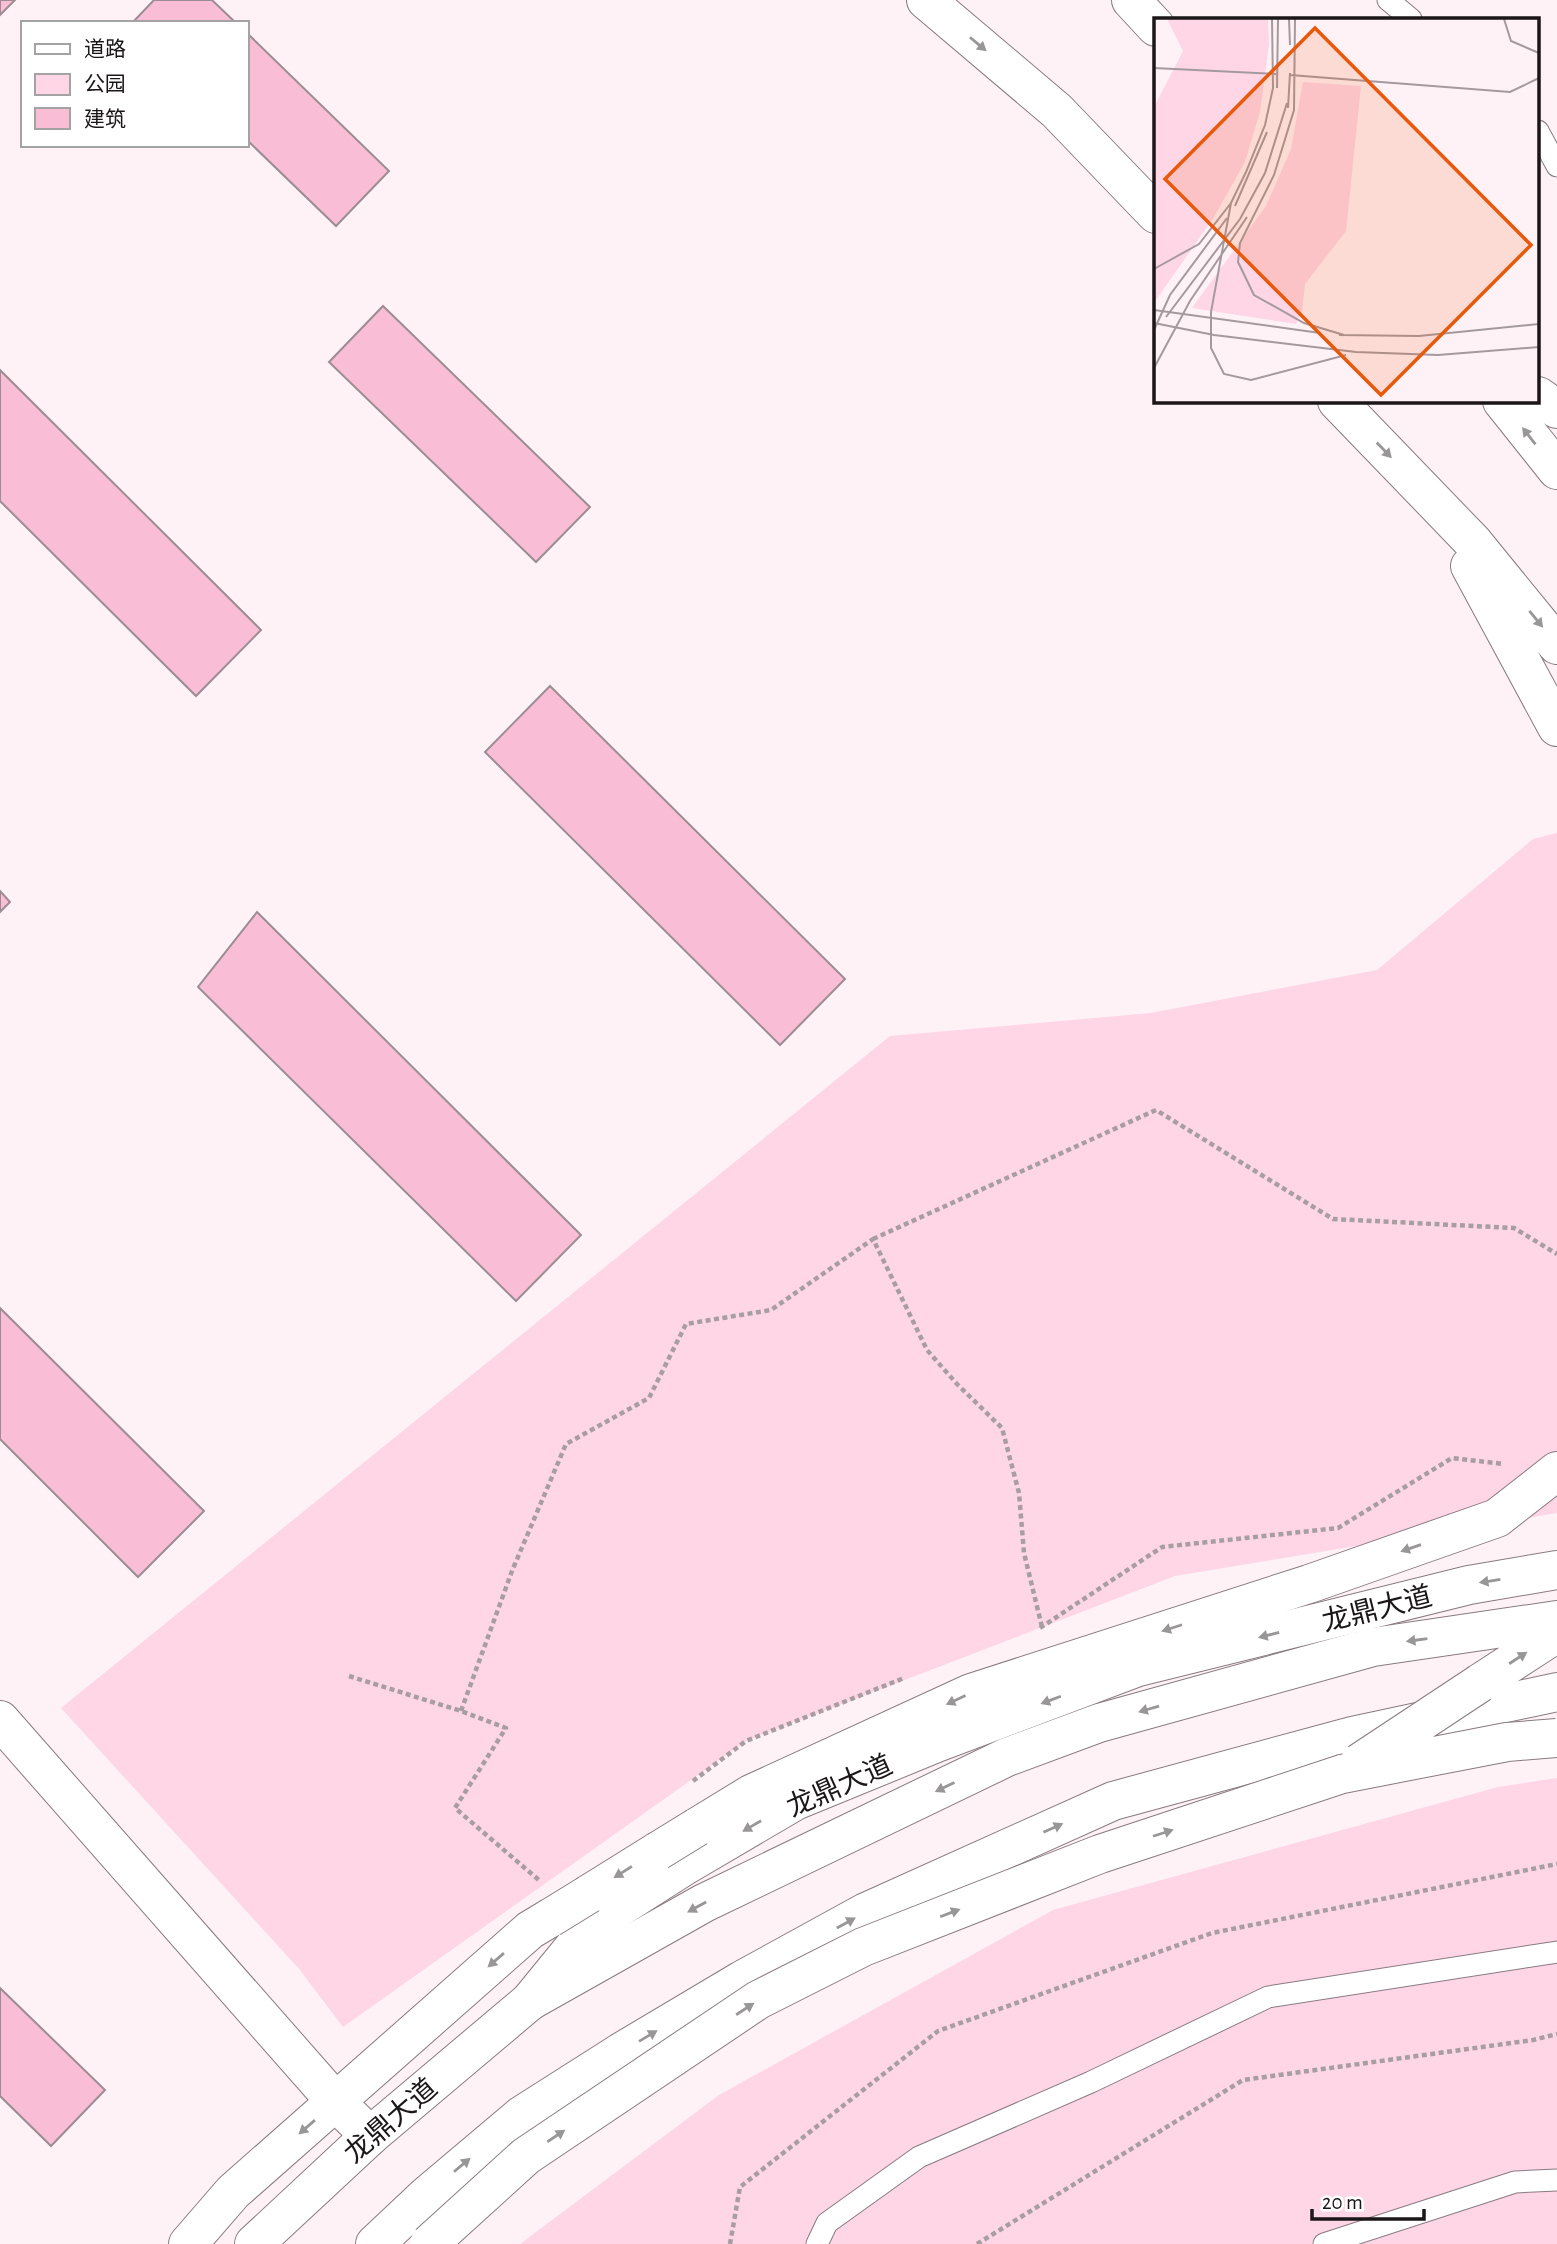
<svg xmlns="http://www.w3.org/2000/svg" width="1557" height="2244" font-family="'Alegreya Sans','Noto Sans SC',sans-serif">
	<rect width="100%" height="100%" fill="#fff2f7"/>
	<path fill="#fed6e6" d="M 1557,833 L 1557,1513 L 1175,1576 L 746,1741 L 343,2027 L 300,1970 L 61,1708 L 890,1036 L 1151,1013 L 1377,970 L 1533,839 Z
		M 1557,1778 L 1557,2244 L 520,2244 L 719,2095 L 1053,1910 L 1498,1787 Z"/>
	<path fill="#fabdd6" stroke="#9b8d93" stroke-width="2" d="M 0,0 L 15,0 L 0,15 Z
		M 154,0 L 212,0 L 236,23 L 132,23 Z
		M 247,33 L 389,171 L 336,226 L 247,140 Z
		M 383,306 L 590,507 L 536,562 L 329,362 Z
		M 0,370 L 261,630 L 196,696 L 0,501 Z
		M 550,686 L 845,979 L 780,1045 L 485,752 Z
		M 0,891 L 10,902 L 0,912 Z
		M 257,912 L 581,1235 L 516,1301 L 198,987 Z
		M 0,1308 L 204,1511 L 138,1577 L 0,1439 Z
		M 0,1988 L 105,2090 L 51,2146 L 0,2096 Z"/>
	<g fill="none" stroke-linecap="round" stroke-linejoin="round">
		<g stroke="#887a80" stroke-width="23">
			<path id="service" d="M 1388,0 L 1411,19
				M 1538,131 L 1557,166
				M 817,2244 L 827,2223 L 919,2157 L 1091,2082 L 1268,1997 L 1557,1952
				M 1324,2244 L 1515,2182 L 1557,2180"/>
		</g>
		<g stroke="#887a80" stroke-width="40">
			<path id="tertiary" d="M 0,1720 L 335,2101 L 370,2136"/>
		</g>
		<g stroke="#887a80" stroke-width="40">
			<path id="primary" d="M 254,2244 L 370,2136 L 530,2001 L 592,1925 L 686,1865 L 795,1801 L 939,1742 L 1138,1667 L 1469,1585 L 1557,1570
				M 375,2244 L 426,2196 L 522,2115 L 621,2052 L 742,1980 L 866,1912 L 1113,1801 L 1352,1736 L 1557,1692"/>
		</g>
		<g stroke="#887a80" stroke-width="40">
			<path id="trunk" d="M 926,0 L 1057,111 L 1156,214
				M 1131,0 L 1156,27
				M 1538,396 L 1557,409
				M 1337,401 L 1473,542 L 1557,645
				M 1502,401 L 1557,470
				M 1470,566 L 1557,727
				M 1480,1683 L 1557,1633
				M 697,1827 L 751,1794 L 971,1693 L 1309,1584 L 1497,1518 L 1557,1471
				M 589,1894 L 658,1851
				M 530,2001 L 704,1903 L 1007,1757 L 1099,1723 L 1373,1647 L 1557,1620
				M 188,2244 L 233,2192 L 530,1930 L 550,1918"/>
		</g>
		<path stroke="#a89ea1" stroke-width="4.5" stroke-dasharray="5 3.5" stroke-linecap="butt" d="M 873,1239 L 1156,1110 L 1333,1219 L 1514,1228 L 1557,1254
			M 1040,1628 L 1162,1547 L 1338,1528 L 1452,1458 L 1504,1464
			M 349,1676 L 461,1711 L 506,1728 L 455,1808 L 540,1881
			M 461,1711 L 512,1571 L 566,1444 L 649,1398 L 686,1324 L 771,1310 L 873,1239 L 927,1350 L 957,1384 L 1002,1428 L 1019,1493 L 1024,1553 L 1042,1627
			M 693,1781 L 746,1741 L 904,1678
			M 730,2244 L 740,2187 L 938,2031 L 1212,1933 L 1557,1864
			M 977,2244 L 1243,2080 L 1533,2040 L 1557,2034"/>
		<use href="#service" stroke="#fff" stroke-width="21"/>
		<use href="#tertiary" stroke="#fff" stroke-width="38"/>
		<use href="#primary" stroke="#fff" stroke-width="38"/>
		<use href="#trunk" stroke="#fff" stroke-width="38"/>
		<g stroke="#887a80" stroke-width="40" stroke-linecap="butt">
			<path id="trunk-bridge" d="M 1359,1763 L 1480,1683
				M 658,1851 L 697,1827
				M 550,1918 L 589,1894
				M 429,2244 L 526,2156 L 758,2000 L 863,1947 L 1100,1854 L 1342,1774 L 1507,1742 L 1557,1738"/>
		</g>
		<use href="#trunk-bridge" stroke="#fff" stroke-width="38"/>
	</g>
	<defs><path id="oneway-solid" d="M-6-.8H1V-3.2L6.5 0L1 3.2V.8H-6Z" transform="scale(1.75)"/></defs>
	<g fill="#989697">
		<use href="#oneway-solid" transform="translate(978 44) rotate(40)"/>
		<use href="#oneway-solid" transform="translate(1529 436) rotate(-128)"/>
		<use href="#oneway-solid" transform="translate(1384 450) rotate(46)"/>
		<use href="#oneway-solid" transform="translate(1536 619) rotate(51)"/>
		<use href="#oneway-solid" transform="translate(1411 1548) rotate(161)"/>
		<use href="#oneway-solid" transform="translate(1490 1581) rotate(171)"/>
		<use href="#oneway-solid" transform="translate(1172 1628) rotate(162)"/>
		<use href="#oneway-solid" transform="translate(1269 1635) rotate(166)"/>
		<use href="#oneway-solid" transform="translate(1417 1640) rotate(172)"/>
		<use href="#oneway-solid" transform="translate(1518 1658) rotate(-33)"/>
		<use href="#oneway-solid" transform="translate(956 1700) rotate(155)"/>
		<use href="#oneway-solid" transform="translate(1051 1700) rotate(159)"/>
		<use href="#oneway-solid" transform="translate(1149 1709) rotate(164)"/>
		<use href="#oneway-solid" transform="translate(945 1787) rotate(154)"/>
		<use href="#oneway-solid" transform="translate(752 1826) rotate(150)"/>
		<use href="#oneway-solid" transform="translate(1053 1828) rotate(-24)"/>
		<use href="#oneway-solid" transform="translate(1163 1833) rotate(-18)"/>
		<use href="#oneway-solid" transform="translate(623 1872) rotate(148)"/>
		<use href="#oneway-solid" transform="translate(697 1907) rotate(151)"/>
		<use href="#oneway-solid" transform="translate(950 1913) rotate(-21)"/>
		<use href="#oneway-solid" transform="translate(846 1923) rotate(-29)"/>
		<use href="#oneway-solid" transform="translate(496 1960) rotate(139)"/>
		<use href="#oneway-solid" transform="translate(745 2009) rotate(-33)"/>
		<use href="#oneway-solid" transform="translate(648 2036) rotate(-31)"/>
		<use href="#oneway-solid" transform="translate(307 2127) rotate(139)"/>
		<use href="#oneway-solid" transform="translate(556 2136) rotate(-34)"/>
		<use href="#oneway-solid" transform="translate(462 2165) rotate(-40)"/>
	</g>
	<g text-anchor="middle" stroke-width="5" stroke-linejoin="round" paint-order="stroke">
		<g font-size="28" fill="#1b1618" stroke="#fff">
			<text transform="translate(1377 1608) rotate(-14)" y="10">龙鼎大道</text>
			<text transform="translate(839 1785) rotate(-24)" y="10">龙鼎大道</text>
			<text transform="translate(390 2120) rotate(-41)" y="10">龙鼎大道</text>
		</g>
	</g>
	<g transform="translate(1154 18)">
		<rect width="385" height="385" fill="#fff2f7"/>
		<path d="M 13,1 L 114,1 L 115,27 L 106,94 L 91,144 L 60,199 L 0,285 L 0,89 L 29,33 ZM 149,64 L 207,68 L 192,213 L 151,266 L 148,294 L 142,306 L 38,290 L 112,188 L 137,131 Z" fill="#fed6e6"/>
		<path fill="none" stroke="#a49a9e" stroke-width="2" d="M 135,1 L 136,27M 141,1 L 140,92 L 120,157 L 86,225 L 84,244 L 100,277 L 150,305 L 190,317M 350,1 L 357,23 L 385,35M 0,50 L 122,56M 136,57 L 356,74 L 385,60M 123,70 L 124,1M 134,90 L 136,55M 77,185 L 57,294 L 57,330 L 70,356 L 97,362 L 192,337M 81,188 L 113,114M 0,251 L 45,226 L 77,185 L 92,154 L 111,107 L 119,70 L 118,1M 0,292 L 166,315M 12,299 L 86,201 L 111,155 L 133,85M 0,305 L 60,317 L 202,334 L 284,337 L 385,329M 0,312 L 16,277 L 73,200M 185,317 L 265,318 L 385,306M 0,350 L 36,283 L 93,199"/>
		<path fill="#e8590c" fill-opacity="0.15" stroke="#e8590c" stroke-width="3.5" d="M 161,10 L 377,227 L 227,377 L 11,161 Z"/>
		<rect width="385" height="385" fill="none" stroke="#1b1618" stroke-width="3.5"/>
	</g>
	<rect x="21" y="21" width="228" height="126" fill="#ffffff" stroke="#a4a2a3" stroke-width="2"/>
	<rect x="35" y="44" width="35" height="10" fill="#ffffff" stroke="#a4a2a3" stroke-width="2"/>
	<text x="84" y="56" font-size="21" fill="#1b1618">道路</text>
	<rect x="35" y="74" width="35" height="21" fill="#fed6e6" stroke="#a4a2a3" stroke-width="2"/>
	<text x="84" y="91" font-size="21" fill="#1b1618">公园</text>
	<rect x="35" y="108" width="35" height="21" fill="#fabdd6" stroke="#a4a2a3" stroke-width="2"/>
	<text x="84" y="126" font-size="21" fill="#1b1618">建筑</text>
	<path d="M1312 2209v10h112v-10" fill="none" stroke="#1b1618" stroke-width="3.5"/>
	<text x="1322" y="2209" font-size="21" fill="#1b1618" stroke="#ffffff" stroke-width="5" paint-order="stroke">20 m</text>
</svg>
